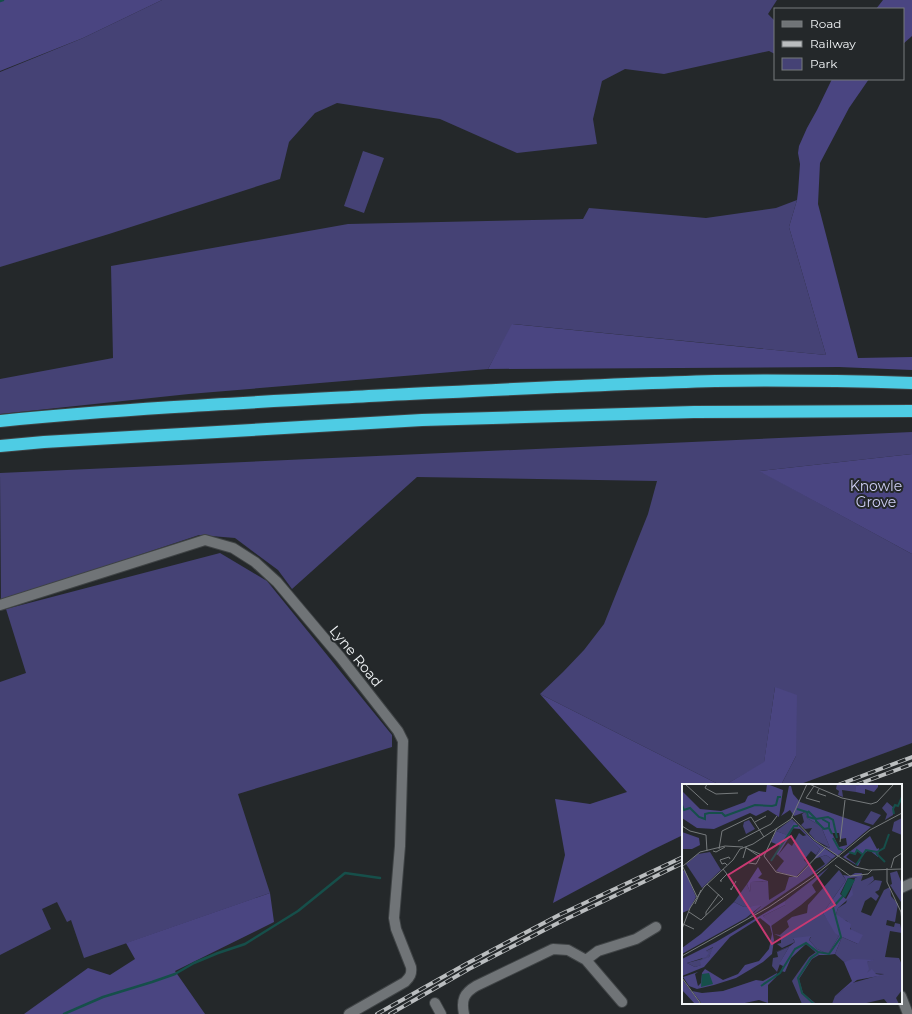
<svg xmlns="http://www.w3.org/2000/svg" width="912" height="1014" font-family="Montserrat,sans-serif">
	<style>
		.green { fill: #454275 }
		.forest { fill: #4a4581 }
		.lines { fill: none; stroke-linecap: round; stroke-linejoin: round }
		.stream { stroke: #164f4a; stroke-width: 2.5 }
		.minor-casing { stroke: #3f4345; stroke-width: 12 }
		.highway-casing { stroke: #3f4345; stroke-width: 14 }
		.minor { stroke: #707477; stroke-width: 10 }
		.highway { stroke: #4ecce4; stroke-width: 12 }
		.rail-casing { stroke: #babdbf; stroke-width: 4 }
		.rail { stroke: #24282a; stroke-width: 2.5; stroke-dasharray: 8; stroke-linecap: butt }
		.labels { text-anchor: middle; stroke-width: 4; stroke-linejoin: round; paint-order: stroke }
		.park-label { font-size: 14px; fill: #cfcff4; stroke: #24282a }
		.street-label { font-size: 14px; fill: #f1f4f6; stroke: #24282a }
		.inset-river { fill: none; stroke: #164f4a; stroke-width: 2 }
		.inset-road { fill: none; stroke: #767a7c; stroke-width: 1 }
		.view { fill: #c93972; fill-opacity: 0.15; stroke: #c93972; stroke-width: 2 }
		.inset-edge { fill: none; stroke: #f1f4f6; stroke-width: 2 }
	</style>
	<rect width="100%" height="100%" fill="#24282a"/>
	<path class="green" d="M162,0h615l-9,14 7,7v33l-6,-3 -105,23 -39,-5 -23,12 -9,38 4,25 -80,9 -77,-34 -103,-16 -22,10 -26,29 -9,37 -171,55 -109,33v-195l83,-34z
		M363,151l21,7 -20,55 -20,-7z
		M797,200l-8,27 37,128 -313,-31 -25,45 -299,25 -189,20v-35l113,-21 -2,-92 237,-42 235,-5 6,-11 117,10 70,-10z
		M912,432v22l-152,17 152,83v189l-114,42h-17l15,-29 -21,-69 -11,76 -39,22h-5l-180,-91 23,-22 21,-22 20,-26 44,-110 9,-33 -240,-4 -125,112 -14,-19 -43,-32 -36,-3 -198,66 -1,-128z
		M220,553l47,28 125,154v12l-154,47 32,99 -186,65 -13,-38 -4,2 -10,-20 -15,7 9,20 -51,26v-273l26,-9 -20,-64z"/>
	<path class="forest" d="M0,0h162l-79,38 -83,33z
		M883,0h29v36l-9,8v-35h-27z
		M832,79h37l-20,29 -29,55 -2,41 40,154 54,-1v13l-73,-3 -351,2 24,-45 314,31 -37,-128 8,-27 1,-8 2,-28 -2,-11 1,-7 8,-18 10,-18z
		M912,454v100l-153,-83z
		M775,687l22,8 -1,61 -15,29h-56l39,-23z
		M540,694l180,91h-37v50l-31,15 -99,53 12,-48 -10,-56 35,5 37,-12z
		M270,893l4,29 -99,49 30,43h-181l64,-46 22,7 25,-16 -9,-16z"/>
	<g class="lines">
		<path class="stream" d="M0,1l3,-1
			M64,1014l39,-17 49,-15 23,-8 19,-11 24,-10 27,-9 53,-33 47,-38 35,5"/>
		<defs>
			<path id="minor" d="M0,605l205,-65 28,8 22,14 22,20 64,76 57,73 5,10 -3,105 -6,72 2,11 15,38c1,7 -1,10 -6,15l-56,32
				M901,888l11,-5
				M586,960l12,-9 38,-12 20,-12
				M901,996l7,18
				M435,1003l6,11
				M464,1014c-3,-14 0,-21 12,-28l77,-37 15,1 18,10 36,42"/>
			<path id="highway" d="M0,421c129,-13 259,-19 389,-26 109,-5 217,-11 326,-14 65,-1 131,0 197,2
				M0,446l44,-4 378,-22 272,-8 218,-1"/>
		</defs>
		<use href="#minor" class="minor-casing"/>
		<use href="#highway" class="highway-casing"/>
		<use href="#minor" class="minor"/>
		<use href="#highway" class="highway"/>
		<defs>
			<path id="rail" d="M838,785l74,-28
				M856,785l56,-21
				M377,1014l89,-50 93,-49 124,-58
				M390,1014l79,-45 93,-48 121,-58"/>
		</defs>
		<use href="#rail" class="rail-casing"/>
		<use href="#rail" class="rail"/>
	</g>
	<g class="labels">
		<g class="park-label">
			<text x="876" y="491">Knowle<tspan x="876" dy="16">Grove</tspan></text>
		</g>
		<g class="street-label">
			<text transform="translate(356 656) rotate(51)" y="5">Lyne Road</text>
		</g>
	</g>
	<g transform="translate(682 784)">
		<rect width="220" height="220" fill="#24282a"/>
		<path d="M155,0h26l-7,2v6l-14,-2 1,7 -5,-2 1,-4 -3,-2zM205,18l7,6 -1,7 -8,5 2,-6 -5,-6zM189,27l10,4 -8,10 -9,-3zM123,28l2,6 14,8 9,22 -15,-8 -6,-7 3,-5 -7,1 -4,-4 3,-3 -2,-8zM220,34v17l-10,-4 2,-9zM110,35l2,2 -3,7h2l-4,8 -13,-5zM67,36l6,9 -9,5 -3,-8 1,-4zM117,49l4,3 4,-1 13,14 -4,6 -5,-4 -7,9 4,4 -12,13 -20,-6 8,-10 -6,-6 10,-12 4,3zM28,68l11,18 -19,18 -16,-24 12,-10zM144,71l6,4 -6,6 -79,54 14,-13 -17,1 -10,-5 13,-18 3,8 1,-10 17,-1 1,19 16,-10 4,-13h9l11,-13 5,8 11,-8 -5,-7zM147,83l-17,18 4,7 -15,13 -30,21 -8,-10 22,-11v-4zM157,86l7,10 -23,33 16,23 -11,18 -11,-5 -8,-9 2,-3 -18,2 2,3 -13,6 -5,-4 4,-1v-6l-7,-3 6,1 9,-8 -2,-6 5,-4 15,-4 1,-8zM215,87l5,13 -1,18 -11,-17 2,-1 -2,-11zM181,91l-2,6 12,-5 1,4 -7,6 8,-6 7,1 -3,9 -4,2 4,4 -3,5 -5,-4 -6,4 -4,11 10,4 13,-26 6,-3 1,9 7,8 -3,18 -8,-2 -1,5 8,2 1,-4 5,1 2,9 -12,-2 -5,26 14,1 3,7v25l-6,8 3,6h-11l-4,-5 -22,5h-30l3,-8 17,-13 32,-9 -17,-1v-11l5,-2 -28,2 -9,-8 7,-17 16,7 -11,-23 -8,-3 -3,-4 2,-6 8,-5 9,-25zM32,163l-5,10 -7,8 -7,2 -8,-4 15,-4 4,-8zM107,163l-8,14 -4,11 -5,-6 1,-8 5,-1 -1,-5zM134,168l3,3 -7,4 -13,20 4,14 12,10 -13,1 -10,-23 17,-24z" fill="#454275"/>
		<path d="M85,0l16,6 -4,27 -11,-7 -12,6 -6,-3 -36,16 -17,-1 -15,-10v-27l18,18 21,2 24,-9 3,-6 11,-5 7,1zM181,0h15v3l-4,5 -9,-3v5l-9,-2v-6zM107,2h2l2,8 7,8 71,25 -34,29 -13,-10 6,2 -9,-22 -14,-8 -2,-6 -11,4 -4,-6 -9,6 3,-5zM150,49h7l1,6 6,-1 1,7 -8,2zM112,37l20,20 22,15 -4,3 -6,-4 -12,4 6,-10 -20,-20 -10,-1zM94,47l14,5 -12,19 -2,-1 5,-8 -10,-4zM0,48l17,6 1,7 -8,4h-10zM188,52l7,13 2,-1 -1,9 -9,-7 -6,4 -6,-4 -2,4 -5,-1 -4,4 10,7 5,-4 -3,6 -15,-9zM76,83l4,7 -4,4 10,3 -17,1 -1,10 -3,-8zM3,86l11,27 -7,13 -7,3v-42zM173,89h7l-1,4 -13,1 -8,16 6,5 6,-11 1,7 -15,13 -2,6 15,10 -1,5 13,6 -5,9 -16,-7 -7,17 -8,1h-8l-13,-11 -15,14 -6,14 -4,-1 2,-5 -4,-2 10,-17 -16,6 17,-7 5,-4 -2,-4 18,-2 -2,4 8,9 11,5 11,-18 -4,-3 -12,-20 23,-33 -3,-5 7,1zM103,117v4l-22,11 8,8 3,16 -2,14 -9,8 -27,16 -22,7 -17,4 -8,-3 -6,-9 15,-5 -3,2 3,12 3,-3 1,-10 3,-4 18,11 15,-6 7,-9 14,-4 10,-12 3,-15 -2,-8 -10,-8 -30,19 -26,30 -22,9v-17l34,-17zM31,163l-4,10 -9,4 1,4 -6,2 -8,-4 19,-6 3,-4 -3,-2zM52,118l10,5 18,-2 -16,13 -64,36v-6l19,-14zM171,175l21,1 -7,2 2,7 -2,4 5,-4 4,5 8,1 -27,5 -22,16 17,-15 -8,-19zM95,189l-1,4 -8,8v18l-9,-3 -19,4h-38l-10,-13 10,2 21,-2 33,-11 7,1zM0,195l19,25h-6l-13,-14z" fill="#4a4581" fill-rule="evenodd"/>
		<path d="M166,94l7,2 -10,18 -4,-4zM27,189l4,11 -12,3 1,-13z" fill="#164f4a"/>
		<path class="inset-river" d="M0,21l2,5 6,-2 9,9 6,2v-5l4,-1h13l3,3 30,-11 17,1 4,-1 2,-8h3M115,25l10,3 1,5 8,2v2l8,8 5,-1 3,6M126,27l8,8 12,-2 5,3 4,18M212,30l-1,-5 2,-4 3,1 4,-9M140,35l7,4v4M151,54l6,11 4,1M167,68l6,2 2,-4 5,4M194,69l9,9M89,77l23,-35h4M174,81l10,-15 11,2 7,-4 5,-14M79,202l19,-13 15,-24 11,-6 12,9 11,2 12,-17 -8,-30 10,-11M132,220l-12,-11 -4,-15 13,-20 7,-5"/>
		<path class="inset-road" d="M3,0l23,21M25,0l-2,4 11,6 22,-1M127,0l33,14 29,6 6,-2 17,-18M132,2l-8,12 14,4M137,5l-2,4 9,3M110,33l22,23 41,27 14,3 33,-1M73,38l11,-6M0,42l8,5 16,4 1,16M95,44l-13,28 12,16 21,5 28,-29M56,57l33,-17 6,-8M158,58l5,-42M63,63l15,10 -4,7 -7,-1M37,65l3,-18 29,-14 13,20M31,67l3,1 9,-5M61,74l3,-10 16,7M0,81l15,32M45,81l-2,-2 -3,1 -2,-4 9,-3 1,2M153,81l15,11 18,-2 4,-4M1,82l17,-14 25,-6 18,1M205,84v14l14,30 1,10M209,84l3,-10 8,-5M40,97h-2l7,-7 -4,-5M49,104v2l5,-9M13,120l6,-14M7,128l12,8 22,-21 -16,-15M24,131v-3l13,-18M1,140l11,5M0,145l8,-21 14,-21 29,-27 7,-11 13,-5 38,-25 16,-35M0,172l87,-49 44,-30 57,-47 32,-17M0,194l19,26"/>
		<path class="view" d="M109,52l44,69 -63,39 -44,-69z"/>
		<rect width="220" height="220" class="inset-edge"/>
	</g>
	<rect x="774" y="8" width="130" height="72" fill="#24282a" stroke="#767a7c"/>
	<rect x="782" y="21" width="20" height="6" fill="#707477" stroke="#767a7c"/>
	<text x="810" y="28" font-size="12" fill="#f1f4f6">Road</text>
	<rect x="782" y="41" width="20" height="6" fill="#babdbf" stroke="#767a7c"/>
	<text x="810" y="48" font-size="12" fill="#f1f4f6">Railway</text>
	<rect x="782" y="58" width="20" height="12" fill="#454275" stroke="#767a7c"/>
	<text x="810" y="68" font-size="12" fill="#f1f4f6">Park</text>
</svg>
